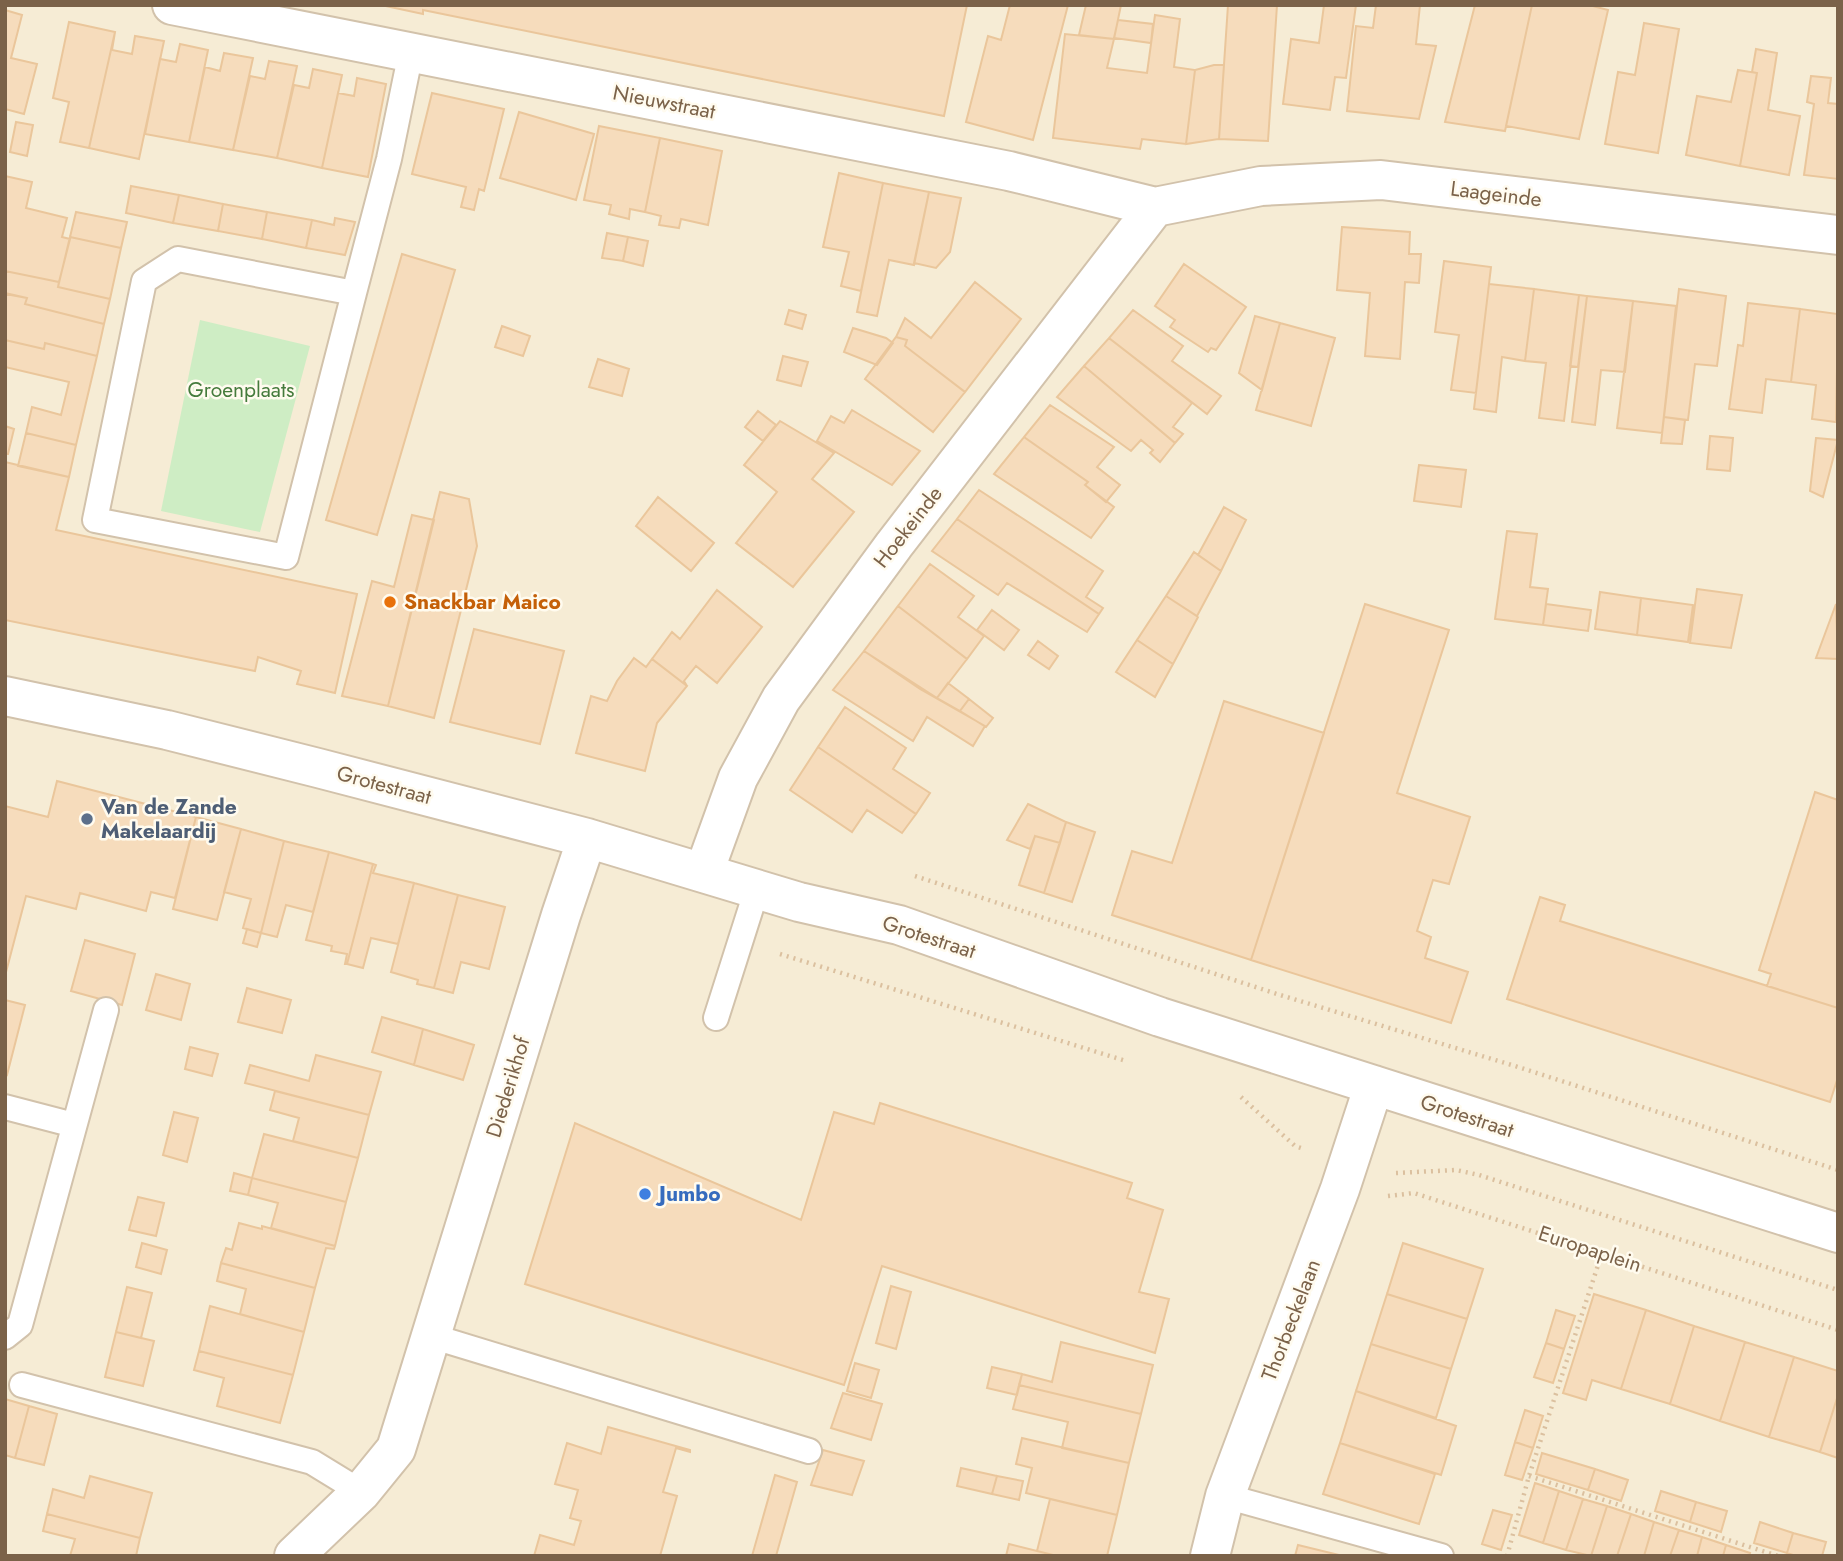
<svg xmlns="http://www.w3.org/2000/svg" width="1843" height="1561" font-family="Jost,sans-serif">
	<style>
		.residential { fill: #f6ecd5 }
		.green { fill: #ceedc4 }
		.building { fill: #f6dcbc; stroke: #eac69b; stroke-width: 2 }
		.lines { fill: none; stroke-linecap: round; stroke-linejoin: round }
		.lane-casing { stroke: #d2c2ab; stroke-width: 28 }
		.street-casing { stroke: #d2c2ab; stroke-width: 42 }
		.path { stroke: #dbc09f; stroke-width: 4.5; stroke-dasharray: 2 5; stroke-linecap: butt }
		.lane { stroke: #fff; stroke-width: 24 }
		.street { stroke: #fff; stroke-width: 38 }
		.food-dot { fill: #e8710a; stroke: #fffbef; stroke-width: 2.5 }
		.service-dot { fill: #5c6f8a; stroke: #fffbef; stroke-width: 2.5 }
		.shop-dot { fill: #3f7fe0; stroke: #fffbef; stroke-width: 2.5 }
		.labels { text-anchor: middle; stroke-width: 5; stroke-linejoin: round; paint-order: stroke }
		.street-label { font-size: 21px; fill: #7b6249; stroke: #fffbef }
		.park-label { font-size: 21px; fill: #457b3c; stroke: #fffbef }
		.food-label { font-size: 21px; font-weight: bold; fill: #c56008; stroke: #fffbef; text-anchor: start }
		.service-label { font-size: 21px; font-weight: bold; fill: #4e5e75; stroke: #fffbef; text-anchor: start }
		.shop-label { font-size: 21px; font-weight: bold; fill: #366cbe; stroke: #fffbef; text-anchor: start }
	</style>
	<rect width="100%" height="100%" fill="#fef9e7"/>
	<path class="residential" d="M5,5h1833v1551h-1833z"/>
	<path class="green" d="M200,320l110,26 -50,186 -99,-21z"/>
	<path class="building" d="M381,5h586l-23,111 -521,-106v4z
		M1010,5h58l-35,135 -67,-18 22,-86 13,4z
		M1086,5h35l-7,34 -35,-4z
		M1228,5h49l-9,136 -49,-2z
		M1324,5h32l-10,73 -11,-1 -5,33 -47,-6 8,-65 28,4z
		M1376,5h44l-4,39 20,2 -17,73 -72,-8 9,-85 17,2z
		M1475,5h57l-27,126 -60,-9z
		M1532,5h57l19,5 -29,129 -73,-13z
		M5,10l17,5 -11,43 26,6 -13,50 -19,-5z
		M1155,15l25,4 -6,48 21,3 -9,74 -44,-5 -2,10 -87,-11 12,-104 49,5 -7,29 40,5z
		M1118,20l35,4 -2,19 -37,-5z
		M69,22l46,10 -26,116 -29,-6 9,-40 -16,-4z
		M1644,23l35,6 -21,124 -53,-9 13,-72 17,3z
		M115,32l-3,18 20,4 3,-18 29,5 -25,118 -50,-11z
		M180,44l28,6 -19,92 -44,-8 15,-75 16,3z
		M1756,49l21,4 -9,57 32,6 -11,59 -49,-9 17,-93 -5,-1z
		M224,53l29,5 -20,92 -44,-8 16,-75 15,4z
		M269,61l28,5 -20,92 -44,-8 17,-74 15,3z
		M1214,65h10l-5,74 -33,5 9,-74z
		M313,69l29,6 -20,93 -45,-10 17,-73 15,3z
		M1738,70l19,3 -17,93 -54,-11 11,-59 34,6z
		M1811,76l20,2 -3,25 10,1v75l-34,-4 10,-71 -7,-2z
		M357,78l29,6 -18,93 -46,-9 16,-75 16,3z
		M432,93l72,16 -20,82 -5,-2 -5,21 -13,-3 5,-20 -54,-13z
		M519,112l75,22 -18,66 -76,-22z
		M16,122l17,3 -6,31 -17,-4z
		M599,126l61,12 -15,74 -15,-3 -1,10 -20,-5 2,-9 -27,-5z
		M660,138l62,13 -14,74 -27,-6 -2,9 -20,-3 2,-9 -16,-4z
		M839,173l44,10 -22,108 -20,-5 8,-34 -26,-5z
		M5,176l27,6 -6,26 41,10 -5,19 8,2 -11,43 -54,-11z
		M883,183l46,9 -15,73 -25,-5 -12,56 -20,-4z
		M131,186l48,9 -6,28 -47,-10z
		M929,192l32,6 -11,54 -14,16 -22,-5z
		M179,195l44,9 -5,27 -45,-8z
		M223,204l44,8 -5,27 -44,-8z
		M76,212l51,10 -6,26 -51,-11z
		M267,212l45,8 -6,28 -44,-9z
		M335,218l20,4 -10,33 -39,-7 6,-28 22,5z
		M1342,227l68,5 -1,22h12l-2,29 -14,-1 -5,77 -35,-3 5,-63 -33,-3z
		M607,233l21,4 -5,24 -21,-3z
		M70,237l51,11 -11,51 -52,-12z
		M628,237l20,4 -5,25 -20,-5z
		M402,254l53,16 -78,265 -51,-15z
		M1444,261l47,6 -15,126 -25,-3 8,-55 -24,-3z
		M1184,264l62,43 -30,43 -5,-2 -3,4 -38,-25 5,-7 -20,-14z
		M5,271l54,11 -1,5 52,12 -6,25 -79,-20 2,-6 -22,-4z
		M975,282l46,37 -56,73 -60,-46 2,-6 -11,-3 9,-19 26,20z
		M1489,284l45,5 -9,72 -23,-4 -6,55 -22,-3z
		M1534,289l45,6 -15,126 -25,-3 7,-55 -21,-2z
		M1679,289l47,7 -9,70 -22,-2 -7,56 -24,-3z
		M5,293l22,5 -2,6 79,20 -7,32 -52,-13 -1,6 -39,-9z
		M1579,295l8,1 -9,71 -8,-1z
		M1587,296l46,5 -8,71 -24,-2 -6,55 -23,-3z
		M1633,301l43,5 -14,127 -45,-5z
		M1748,303l52,6 -9,73 -25,-3 -4,34 -33,-4 9,-64 5,1z
		M1800,309l38,5 -2,108 -24,-3 4,-34 -25,-3z
		M789,310l17,5 -4,14 -17,-5z
		M1133,310l50,36 -11,15 49,35 -14,18 -98,-76z
		M1255,316l25,7 -18,67 -23,-17z
		M1280,323l55,15 -24,88 -55,-16z
		M502,326l28,10 -7,20 -28,-9z
		M853,328l33,10 7,5 -16,22 -33,-13z
		M896,337l11,3 -2,6 60,46 -32,40 -68,-53z
		M1109,338l83,65 -19,24 10,7 -8,9 -91,-77z
		M5,340l39,9 1,-6 52,13 -21,89 -50,-12 6,-26 29,8 8,-33 -64,-15z
		M783,356l25,6 -7,24 -24,-6z
		M598,359l31,10 -7,27 -33,-9z
		M1084,366l91,77 -15,19 -10,-9 3,-3 -12,-10 -10,11 -74,-54z
		M1050,405l64,42 -17,20 23,18 -14,17 -21,-17 3,-3 -64,-45z
		M852,410l68,41 -28,34 -75,-44 14,-25 13,7z
		M758,411l18,14 -13,16 -18,-14z
		M1664,417l21,3 -3,24 -21,-1z
		M780,421l54,32 -22,26 42,33 -61,75 -57,-44 41,-51 -33,-27z
		M5,426l9,3 -6,25h-3z
		M26,433l50,12 -7,32 -51,-11z
		M1710,436l23,2 -3,33 -23,-2z
		M1024,437l64,45 -3,3 29,22 -23,31 -97,-64z
		M1816,438l22,2 -15,57 -13,-6z
		M5,462l64,15 -13,53 301,64 -22,99 -38,-9 4,-13 -43,-14 -3,14 -250,-51z
		M1419,465l47,5 -5,37 -47,-6z
		M979,490l124,81 -17,26 17,11 -4,6 -142,-95z
		M440,492l29,7 8,47 -43,172 -46,-12z
		M658,497l56,46 -23,28 -55,-45z
		M1224,507l22,13 -25,51 -23,-16z
		M412,515l22,5 -46,186 -46,-10 30,-115 22,6z
		M957,519l142,95 -12,18 -80,-49 -9,12 -66,-44z
		M1507,531l30,3 -7,53 18,2 -5,36 -48,-6z
		M1194,552l27,19 -24,45 -31,-20z
		M930,564l44,32 -16,21 26,19 -17,23 -69,-53z
		M1697,589l45,6 -11,53 -41,-5z
		M717,590l45,37 -45,56 -21,-17 -12,15 3,5 -35,-27 20,-27 8,7z
		M1600,592l41,6 -4,37 -42,-6z
		M1166,596l32,21 -25,47 -36,-24z
		M1641,598l52,7 -5,37 -51,-7z
		M1365,604l84,26 -52,163 73,24 -21,67 -16,-4 -16,51 14,6 -6,21 43,14 -17,51 -200,-63z
		M1546,604l45,6 -3,21 -45,-6z
		M1836,604l2,55 -22,-1z
		M898,606l69,53 -30,39 -73,-47z
		M992,610l27,20 -15,20 -27,-20z
		M474,629l90,22 -24,93 -90,-22z
		M1137,640l36,24 -18,33 -39,-25z
		M1038,641l20,15 -9,13 -21,-14z
		M864,651l56,38 65,37 -12,20 -46,-29 -14,24 -80,-51z
		M634,658l12,9 6,-8 35,27 -30,37 -12,48 -69,-18 15,-57 16,5 10,-20z
		M948,683l21,16 -9,12 -23,-13z
		M969,699l24,19 -7,9 -26,-16z
		M1224,701l100,32 -73,227 -139,-45 20,-64 40,12z
		M845,707l61,41 -13,21 37,24 -14,21 -98,-67z
		M818,747l98,67 -14,19 -35,-23 -15,22 -62,-42z
		M57,781l139,36 -21,81 -24,-6 -5,19 -66,-18 -4,16 -50,-13 -21,80v-170l43,11z
		M1815,792l23,8v208l-71,-22 4,-12 -12,-4z
		M1028,804l38,18 -6,21 -25,-7 -5,13 -23,-9z
		M196,817l45,12 -24,91 -44,-11z
		M1066,822l29,10 -23,70 -28,-9z
		M241,829l43,12 -23,92 -18,-5 8,-29 -27,-7z
		M1035,836l25,7 -16,50 -25,-8z
		M284,841l45,11 -16,60 -27,-7 -9,32 -16,-4z
		M329,852l44,12 -26,100h-2l2,-10 -16,-3 1,-5 -26,-6z
		M373,864l3,1 -3,8 41,10 -16,61 -27,-6 -8,30 -16,-4z
		M414,883l44,12 -24,93 -17,-4 1,-4 -27,-8z
		M458,895l47,12 -16,62 -28,-7 -8,31 -19,-5z
		M1540,897l25,8 -5,16 278,87v69l-8,25 -323,-103z
		M247,929l14,4 -4,14 -14,-4z
		M85,940l50,14 -13,51 -51,-14z
		M156,974l34,10 -9,36 -35,-10z
		M247,988l44,12 -9,33 -44,-11z
		M5,1000l20,5 -18,70 -2,-1z
		M382,1017l41,12 -9,36 -42,-13z
		M423,1029l51,16 -11,35 -49,-15z
		M190,1047l28,7 -6,22 -27,-7z
		M316,1055l65,17 -12,43 -124,-32 5,-18 59,16z
		M275,1091l94,24 -11,43 -65,-17 6,-23 -29,-8z
		M880,1103l252,80 -5,15 36,12 -24,82 30,7 -14,54 -273,-87 -38,119 -319,-101 50,-161 226,97 33,-108 40,12z
		M174,1112l24,6 -11,44 -24,-7z
		M264,1134l94,24 -12,44 -94,-24z
		M234,1173l18,5 -4,17 -18,-4z
		M252,1178l94,24 -11,44 -64,-18 7,-25 -30,-8z
		M138,1197l26,6 -8,33 -27,-6z
		M239,1223l23,6v-3l73,20 -1,3 -8,-1 -11,40 -94,-25 5,-15 6,2z
		M142,1243l25,7 -6,24 -25,-7z
		M1403,1243l80,26 -16,50 -80,-25z
		M221,1263l94,25 -11,44 -64,-18 6,-25 -29,-8z
		M891,1286l20,6 -15,57 -20,-6z
		M127,1287l25,6 -11,45 -25,-6z
		M1387,1294l80,25 -16,50 -80,-25z
		M1594,1294l52,16 -25,79 -29,-9 -6,20 -23,-7z
		M210,1306l94,26 -11,43 -94,-24z
		M1556,1310l19,6 -11,33 -18,-6z
		M1646,1310l48,16 -24,78 -49,-15z
		M1694,1326l51,16 -25,79 -50,-17z
		M116,1332l38,9 -11,45 -38,-9z
		M1061,1342l92,23 -12,49 -122,-29 3,-11 30,8z
		M1745,1342l49,15 -25,80 -49,-16z
		M1546,1343l18,6 -11,34 -19,-6z
		M1371,1344l80,25 -15,49 -80,-27z
		M199,1351l94,24 -13,48 -63,-17 7,-28 -30,-8z
		M1794,1357l44,14v24l-18,57 -51,-15z
		M855,1363l24,7 -8,28 -24,-7z
		M992,1367l30,7 -5,21 -30,-7z
		M1019,1385l122,29 -12,49 -67,-15 6,-26 -55,-13z
		M1356,1391l100,35 -15,49 -101,-32z
		M843,1393l39,11 -11,36 -40,-12z
		M1838,1395v63l-18,-6z
		M5,1399l24,7 -14,52 -10,-3z
		M29,1406l28,8 -13,51 -29,-7z
		M1525,1410l18,6 -10,32 -18,-6z
		M608,1427l82,23v2l-14,-4 -13,44 14,4 -17,60h-126l6,-21 34,10 7,-24 -11,-3 8,-28 -23,-6 12,-41 34,11z
		M1022,1438l107,25 -12,52 -91,-22 6,-25 -16,-4z
		M1515,1442l18,6 -11,32 -17,-5z
		M1340,1443l95,31 -16,50 -96,-30z
		M823,1450l41,11 -12,34 -41,-10z
		M1542,1453l53,16 -7,21 -52,-16z
		M961,1468l36,8 -5,18 -35,-8z
		M1595,1469l33,11 -7,21 -33,-11z
		M775,1475l22,7 -21,74h-24z
		M90,1476l62,17 -12,45 -93,-24 6,-25 31,9z
		M997,1476l26,5 -4,19 -27,-6z
		M1535,1483l24,8 -16,52 -24,-8z
		M1559,1491l24,8 -17,51 -23,-7z
		M1661,1491l35,11 -6,20 -35,-11z
		M1050,1499l67,16 -10,41h-50l-20,-5z
		M1583,1499l24,7 -16,50 -25,-6z
		M1696,1502l31,9 -6,21 -31,-10z
		M1607,1506l24,8 -14,42h-26z
		M1493,1510l19,5 -11,35 -19,-6z
		M47,1514l93,24 -4,18h-66l5,-17 -32,-8z
		M1631,1514l23,8 -10,34h-27z
		M1654,1522l25,8 -9,26h-26z
		M1760,1522l33,11 -6,20 -33,-10z
		M1679,1530l23,7 -5,19h-27z
		M1793,1533l33,9 -4,14h-26l-9,-3z
		M1702,1537l24,8 -3,11h-26z
		M1009,1544l48,12h-51z
		M1298,1545l45,11h-48z
		M1726,1545l24,8 -1,3h-26z"/>
	<g class="lines">
		<defs>
			<path id="lane" d="M354,293l-68,264 -191,-37 49,-239 34,-22 176,34 35,-134 22,-107
				M716,1018l41,-129
				M5,1107l69,18
				M431,1336l378,115
				M5,1337l15,-12 86,-315
				M22,1385l290,77 49,30
				M1225,1496l216,60"/>
			<path id="street" d="M172,5l837,166 146,36 106,-21 120,-6 457,55
				M5,696l162,34 151,38 269,70 212,64 100,23 261,92 678,216
				M704,872l34,-94 43,-79 113,-154 261,-338
				M294,1556l67,-64 35,-43 165,-534 26,-77
				M1210,1556l15,-60 115,-307 34,-104"/>
		</defs>
		<use href="#lane" class="lane-casing"/>
		<use href="#street" class="street-casing"/>
		<path class="path" d="M915,876l362,118 238,72 323,104
			M780,954l346,107
			M1241,1097l54,49 6,2
			M1396,1173l60,-3 23,5 359,115
			M1388,1196l26,-3 424,137
			M1529,1476l249,80
			M1507,1556l22,-80 73,-223"/>
		<use href="#lane" class="lane"/>
		<use href="#street" class="street"/>
	</g>
	<circle class="food-dot" cx="390" cy="602" r="7"/>
	<circle class="service-dot" cx="87" cy="819" r="7"/>
	<circle class="shop-dot" cx="645" cy="1194" r="7"/>
	<g class="labels">
		<g class="street-label">
			<text transform="translate(664 102) rotate(11)" y="7">Nieuwstraat</text>
			<text transform="translate(1496 194) rotate(7)" y="7">Laageinde</text>
			<text transform="translate(908 527) rotate(-52)" y="7">Hoekeinde</text>
			<text transform="translate(384 785) rotate(15)" y="7">Grotestraat</text>
			<text transform="translate(929 937) rotate(18)" y="7">Grotestraat</text>
			<text transform="translate(508 1087) rotate(-73)" y="7">Diederikhof</text>
			<text transform="translate(1467 1116) rotate(18)" y="7">Grotestraat</text>
			<text transform="translate(1590 1249) rotate(18)" y="7">Europaplein</text>
			<text transform="translate(1291 1320) rotate(-69)" y="7">Thorbeckelaan</text>
		</g>
		<g class="park-label">
			<text x="241" y="397">Groenplaats</text>
		</g>
		<g class="food-label">
			<text x="404" y="609">Snackbar Maico</text>
		</g>
		<g class="service-label">
			<text x="101" y="814">Van de Zande<tspan x="101" dy="24">Makelaardij</tspan></text>
		</g>
		<g class="shop-label">
			<text x="659" y="1201">Jumbo</text>
		</g>
	</g>
	<rect width="1843" height="1561" fill="none" stroke="#7b6249" stroke-width="14"/>
</svg>
